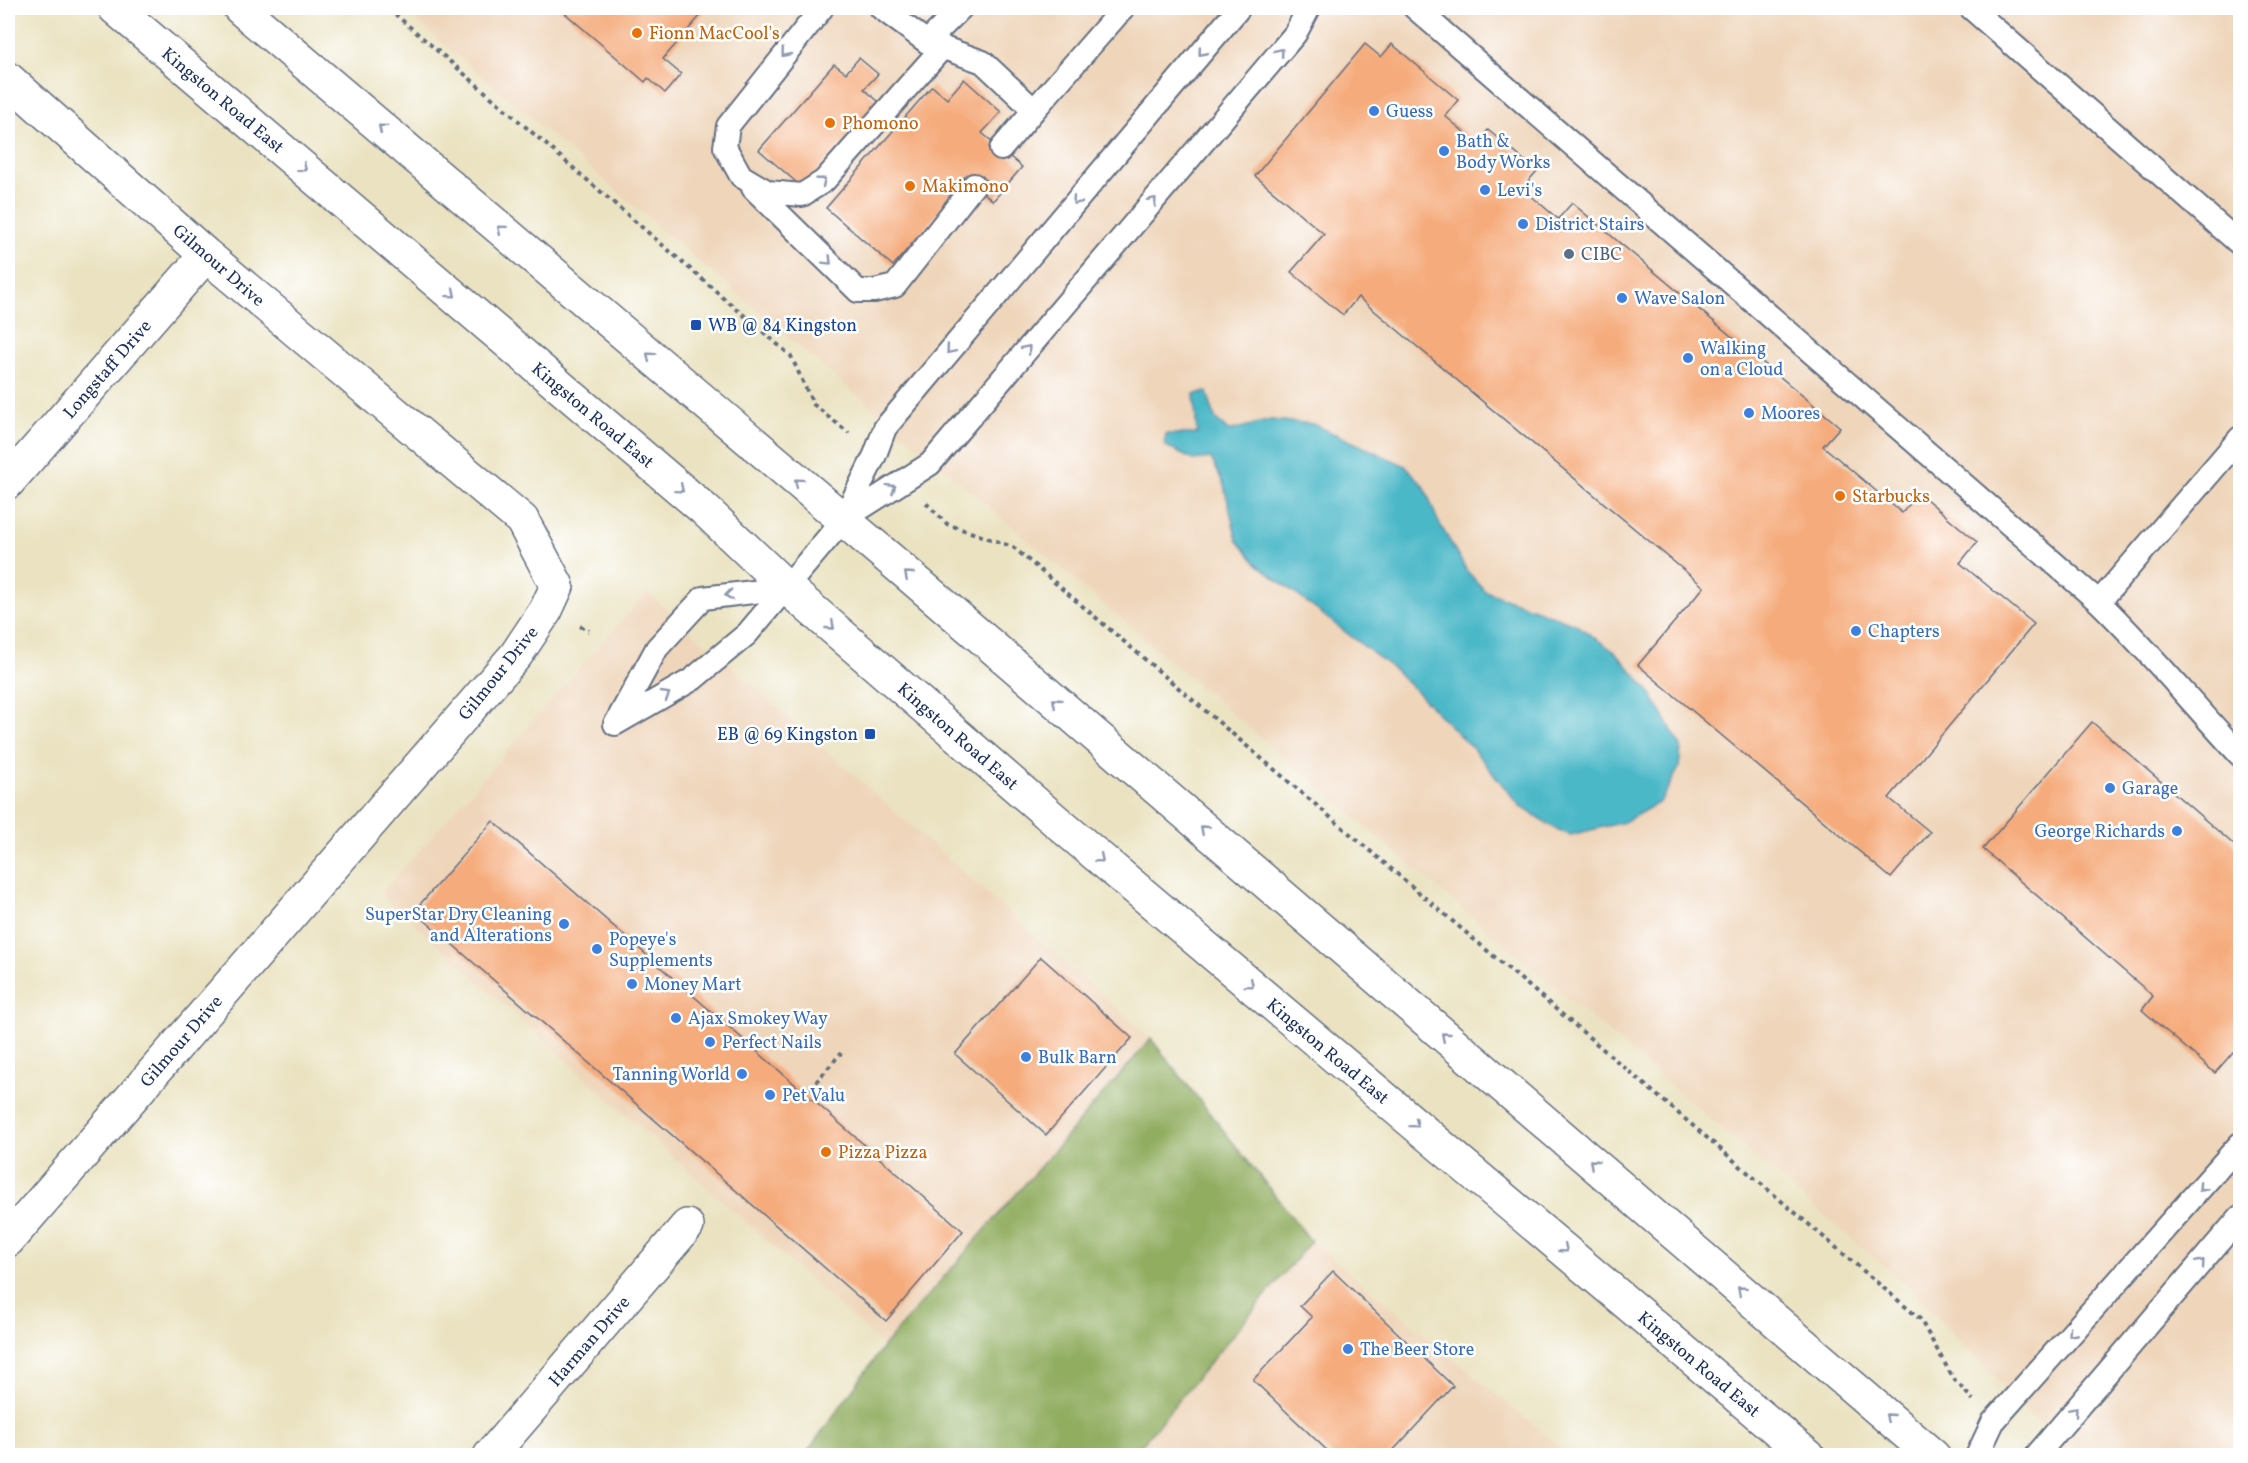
<svg xmlns="http://www.w3.org/2000/svg" width="2248" height="1463" font-family="Vollkorn,serif">
	<style>
		.built { fill: #efd6bb }
		.forest { fill: #91ad60; stroke: #566e5f; stroke-width: 1.5 }
		.water { fill: #4cb8c8; stroke: #347493; stroke-width: 1.5 }
		.building { fill: #f5ab7b }
		.lines { fill: none; stroke-linecap: round; stroke-linejoin: round }
		.lane-casing { stroke: #636e80; stroke-width: 26 }
		.street-casing { stroke: #636e80; stroke-width: 36 }
		.primary-casing { stroke: #636e80; stroke-width: 36 }
		.path { stroke: #636e80; stroke-width: 4; stroke-dasharray: 4.5 4.5; stroke-linecap: butt }
		.lane { stroke: #fff; stroke-width: 22 }
		.street { stroke: #fff; stroke-width: 33 }
		.primary { stroke: #fff; stroke-width: 33 }
		.oneway { stroke: #8d97ae }
		.food-dot { fill: #e8710a; stroke: #fff; stroke-width: 2 }
		.shop-dot { fill: #3f7fe0; stroke: #fff; stroke-width: 2 }
		.service-dot { fill: #5c6f8a; stroke: #fff; stroke-width: 2 }
		.transit-dot { fill: #1a4fb4; stroke: #fff; stroke-width: 2 }
		.labels { text-anchor: middle; stroke-width: 5; stroke-linejoin: round; paint-order: stroke }
		.food-label { font-size: 18px; fill: #c56008; stroke: #fff; text-anchor: start }
		.street-label { font-size: 18px; fill: #1b2f5e; stroke: #fff }
		.shop-label { font-size: 18px; fill: #366cbe; stroke: #fff; text-anchor: start }
		.service-label { font-size: 18px; fill: #4e5e75; stroke: #fff; text-anchor: start }
		.transit-label { font-size: 18px; fill: #164399; stroke: #fff; text-anchor: start }
	</style>
	<rect width="100%" height="100%" fill="#fff"/>
	<filter id="ink" filterUnits="userSpaceOnUse"><feTurbulence type="fractalNoise" baseFrequency=".0167" numOctaves="2"/><feDisplacementMap in="SourceGraphic" scale="12" xChannelSelector="R" yChannelSelector="G"/><feConvolveMatrix kernelMatrix="1 2 1 2 8 2 1 2 1" color-interpolation-filters="sRGB"/></filter>
	<filter id="wash" filterUnits="userSpaceOnUse"><feTurbulence type="fractalNoise" baseFrequency=".008" numOctaves="4" result="noise"/><feDisplacementMap in="SourceGraphic" scale="24" xChannelSelector="R" yChannelSelector="G"/><feGaussianBlur stdDeviation="1.35" result="paint"/><feColorMatrix in="noise" values="0 0 0 0 0 0 0 0 0 0 0 0 0 0 0 0 0 1.4 0 .05"/><feComposite in="paint" operator="in"/></filter>
	<g filter="url(#wash)">
		<rect width="100%" height="100%" fill="#eae2c0"/>
		<path class="built" d="M401,8h1839v1447h-172l-155,-164z
			M647,592l504,447 -267,307 -503,-452z
			M1311,1241l258,214 -436,1z"/>
		<path class="forest" d="M1151,1039l160,202 -178,214h-328l79,-109z"/>
		<path class="water" d="M1207,392l8,26 13,13 43,-11 42,4 93,42 19,22 12,31 30,52 18,20 90,33 40,28 33,37 33,58 -2,21 -19,34 -36,20 -54,13 -14,-6 -36,-23 -46,-56 -79,-80 -137,-105 -21,-25 -13,-55 -13,-27 -18,2 -29,-15 2,-11h31l-3,-40z"/>
		<g id="blocks">
			<path class="building" d="M559,8h148l-44,51 18,15 -16,19 -17,-15 -3,4z
				M1365,44l16,13 11,-13 66,56 -13,16 32,27 11,-13 49,41 -15,17 36,31 14,-16 268,224 -17,19 79,67 17,-20 58,49 -17,21 74,61 -145,174 41,34 -39,46 -253,-213 66,-78 -346,-290 -15,18 -52,-43 33,-38 -69,-58z
				M859,58l19,16 -14,15 15,13 -27,31 -6,17 -6,-5 -37,43 -44,-38 75,-86 12,9z
				M964,79l37,33 -19,21 40,34 -29,34 -26,-22 -74,87 -67,-58 106,-122 15,13z
				M2092,722l148,128v194l-25,29 -73,-63 11,-14 -170,-147z
				M493,821l470,410 -77,90 -472,-410z
				M1041,957l91,81 -86,97 -91,-81z
				M1333,1271l120,115 -65,70h-55l-80,-76 59,-63 -12,-11z"/>
		</g>
	</g>
	<g filter="url(#ink)">
		<use href="#blocks" fill-opacity="0" stroke="#636e80" stroke-width="1.5"/>
		<g class="lines">
			<defs>
				<path id="lane" d="M822,8l-94,118 -3,21 16,29 27,16 34,3 22,-14 119,-134
					M881,8l46,34 34,-34
					M1415,8l684,594c50,49 94,102 141,153
					M1971,8l269,236
					M927,42l56,20 51,48 89,-102
					M1001,149l33,-39
					M753,188l105,103h16l21,-5 79,-101
					M844,519l86,-55 365,-430 14,-26
					M2099,602l141,-164
					M616,723l41,-75 46,-50 84,-10
					M615,724l78,-45 54,-45 96,-114 32,-65 10,-27 354,-420
					M1977,1456l16,-34 247,-278
					M2036,1456l204,-239"/>
				<path id="street" d="M8,79l198,176 316,265 35,66 -11,24 -30,45 -508,585
					M8,482l198,-227
					M490,1456l197,-230"/>
				<path id="primary" d="M115,8l590,502 82,78 269,233 752,635
					M240,8l664,563 1029,885"/>
			</defs>
			<use href="#lane" class="lane-casing"/>
			<use href="#street" class="street-casing"/>
			<use href="#primary" class="primary-casing"/>
			<path class="path" d="M388,8l403,348 22,48 36,29
				M926,503l21,21 66,23 907,772 33,59 20,22
				M580,626l9,5
				M810,1089l31,-36"/>
			<use href="#lane" class="lane"/>
			<use href="#street" class="street"/>
			<use href="#primary" class="primary"/>
		</g>
		<defs><path id="oneway-chevron" d="M-2-3.5L2.5 0L-2 3.5" fill="none" stroke-width="1.6" stroke-linecap="round" stroke-linejoin="round" transform="scale(1.5)"/></defs>
		<g class="oneway">
			<use href="#oneway-chevron" transform="translate(1202 52) rotate(130)"/>
			<use href="#oneway-chevron" transform="translate(1280 52) rotate(-50)"/>
			<use href="#oneway-chevron" transform="translate(785 53) rotate(129)"/>
			<use href="#oneway-chevron" transform="translate(382 128) rotate(-140)"/>
			<use href="#oneway-chevron" transform="translate(303 168) rotate(40)"/>
			<use href="#oneway-chevron" transform="translate(822 181) rotate(-39)"/>
			<use href="#oneway-chevron" transform="translate(1076 201) rotate(130)"/>
			<use href="#oneway-chevron" transform="translate(1153 201) rotate(-50)"/>
			<use href="#oneway-chevron" transform="translate(501 229) rotate(-140)"/>
			<use href="#oneway-chevron" transform="translate(828 261) rotate(45)"/>
			<use href="#oneway-chevron" transform="translate(452 294) rotate(40)"/>
			<use href="#oneway-chevron" transform="translate(1027 349) rotate(-50)"/>
			<use href="#oneway-chevron" transform="translate(950 350) rotate(130)"/>
			<use href="#oneway-chevron" transform="translate(650 356) rotate(-140)"/>
			<use href="#oneway-chevron" transform="translate(798 482) rotate(-140)"/>
			<use href="#oneway-chevron" transform="translate(892 488) rotate(-32)"/>
			<use href="#oneway-chevron" transform="translate(680 489) rotate(40)"/>
			<use href="#oneway-chevron" transform="translate(908 575) rotate(-139)"/>
			<use href="#oneway-chevron" transform="translate(729 595) rotate(173)"/>
			<use href="#oneway-chevron" transform="translate(831 626) rotate(41)"/>
			<use href="#oneway-chevron" transform="translate(666 695) rotate(-30)"/>
			<use href="#oneway-chevron" transform="translate(1056 702) rotate(-139)"/>
			<use href="#oneway-chevron" transform="translate(1204 829) rotate(-139)"/>
			<use href="#oneway-chevron" transform="translate(1100 859) rotate(40)"/>
			<use href="#oneway-chevron" transform="translate(1250 984) rotate(40)"/>
			<use href="#oneway-chevron" transform="translate(1445 1036) rotate(-139)"/>
			<use href="#oneway-chevron" transform="translate(1415 1124) rotate(40)"/>
			<use href="#oneway-chevron" transform="translate(1593 1163) rotate(-139)"/>
			<use href="#oneway-chevron" transform="translate(2202 1188) rotate(132)"/>
			<use href="#oneway-chevron" transform="translate(1564 1249) rotate(40)"/>
			<use href="#oneway-chevron" transform="translate(2201 1263) rotate(-49)"/>
			<use href="#oneway-chevron" transform="translate(1741 1290) rotate(-139)"/>
			<use href="#oneway-chevron" transform="translate(2072 1333) rotate(132)"/>
			<use href="#oneway-chevron" transform="translate(2074 1411) rotate(-49)"/>
			<use href="#oneway-chevron" transform="translate(1889 1417) rotate(-139)"/>
		</g>
	</g>
	<g class="food-dot">
		<circle cx="637" cy="33" r="6"/>
		<circle cx="830" cy="123" r="6"/>
		<circle cx="910" cy="186" r="6"/>
		<circle cx="1840" cy="496" r="6"/>
		<circle cx="826" cy="1152" r="6"/>
	</g>
	<g class="shop-dot">
		<circle cx="1374" cy="111" r="6"/>
		<circle cx="1444" cy="151" r="6"/>
		<circle cx="1485" cy="190" r="6"/>
		<circle cx="1523" cy="224" r="6"/>
		<circle cx="1622" cy="298" r="6"/>
		<circle cx="1688" cy="358" r="6"/>
		<circle cx="1749" cy="413" r="6"/>
		<circle cx="1856" cy="631" r="6"/>
		<circle cx="2110" cy="788" r="6"/>
		<circle cx="2177" cy="831" r="6"/>
		<circle cx="564" cy="924" r="6"/>
		<circle cx="597" cy="949" r="6"/>
		<circle cx="632" cy="984" r="6"/>
		<circle cx="676" cy="1018" r="6"/>
		<circle cx="710" cy="1042" r="6"/>
		<circle cx="1026" cy="1057" r="6"/>
		<circle cx="742" cy="1074" r="6"/>
		<circle cx="770" cy="1095" r="6"/>
		<circle cx="1348" cy="1349" r="6"/>
	</g>
	<circle class="service-dot" cx="1569" cy="254" r="6"/>
	<g class="transit-dot">
		<rect x="690" y="319" width="12" height="12" rx="3"/>
		<rect x="864" y="728" width="12" height="12" rx="3"/>
	</g>
	<g class="labels">
		<g class="food-label">
			<text x="649" y="39">Fionn MacCool's</text>
			<text x="842" y="129">Phomono</text>
			<text x="922" y="192">Makimono</text>
			<text x="1852" y="502">Starbucks</text>
			<text x="838" y="1158">Pizza Pizza</text>
		</g>
		<g class="street-label">
			<text transform="translate(223 100) rotate(40)" y="6">Kingston Road East</text>
			<text transform="translate(219 265) rotate(41)" y="6">Gilmour Drive</text>
			<text transform="translate(107 369) rotate(-49)" y="6">Longstaff Drive</text>
			<text transform="translate(593 415) rotate(40)" y="6">Kingston Road East</text>
			<text transform="translate(498 673) rotate(-51)" y="6">Gilmour Drive</text>
			<text transform="translate(958 736) rotate(41)" y="6">Kingston Road East</text>
			<text transform="translate(181 1041) rotate(-49)" y="6">Gilmour Drive</text>
			<text transform="translate(1328 1051) rotate(40)" y="6">Kingston Road East</text>
			<text transform="translate(589 1341) rotate(-49)" y="6">Harman Drive</text>
			<text transform="translate(1699 1364) rotate(40)" y="6">Kingston Road East</text>
		</g>
		<g class="shop-label">
			<text x="1386" y="117">Guess</text>
			<text x="1456" y="147">Bath &amp;<tspan x="1456" dy="21">Body Works</tspan></text>
			<text x="1497" y="196">Levi's</text>
			<text x="1535" y="230">District Stairs</text>
			<text x="1634" y="304">Wave Salon</text>
			<text x="1700" y="354">Walking<tspan x="1700" dy="21">on a Cloud</tspan></text>
			<text x="1761" y="419">Moores</text>
			<text x="1868" y="637">Chapters</text>
			<text x="2122" y="794">Garage</text>
			<text x="2165" y="837" text-anchor="end">George Richards</text>
			<text x="552" y="920" text-anchor="end">SuperStar Dry Cleaning<tspan x="552" dy="21">and Alterations</tspan></text>
			<text x="609" y="945">Popeye's<tspan x="609" dy="21">Supplements</tspan></text>
			<text x="644" y="990">Money Mart</text>
			<text x="688" y="1024">Ajax Smokey Way</text>
			<text x="722" y="1048">Perfect Nails</text>
			<text x="1038" y="1063">Bulk Barn</text>
			<text x="730" y="1080" text-anchor="end">Tanning World</text>
			<text x="782" y="1101">Pet Valu</text>
			<text x="1360" y="1355">The Beer Store</text>
		</g>
		<g class="service-label">
			<text x="1581" y="260">CIBC</text>
		</g>
		<g class="transit-label">
			<text x="708" y="331">WB @ 84 Kingston</text>
			<text x="858" y="740" text-anchor="end">EB @ 69 Kingston</text>
		</g>
	</g>
	<rect width="2248" height="1463" fill="none" stroke="#fff" stroke-width="30"/>
</svg>
